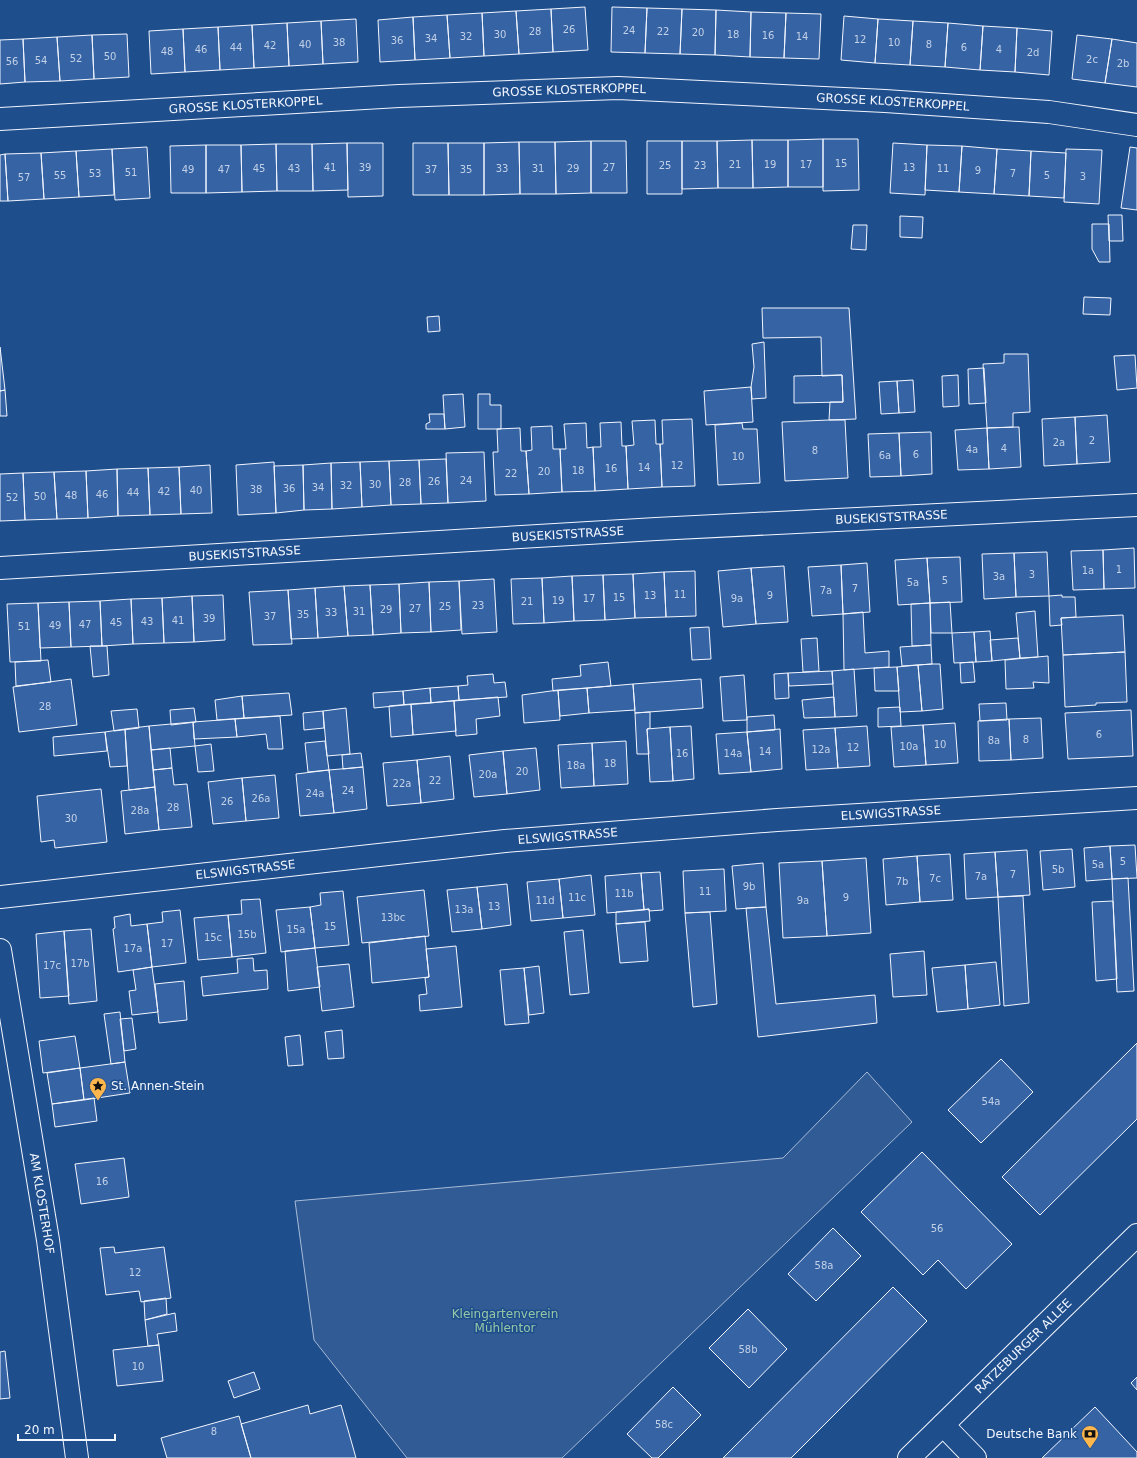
<svg xmlns="http://www.w3.org/2000/svg" width="1137" height="1458" font-family="'DejaVu Sans',sans-serif">
	<style>
		.built { fill: #305b95; stroke: #a8bbd7 }
		.building { fill: #3563a3; stroke: #f2f6ff }
		.lines { fill: none; stroke-linecap: round; stroke-linejoin: round }
		.street-casing { stroke: #f2f6ff; stroke-width: 24 }
		.secondary-casing { stroke: #f2f6ff; stroke-width: 24 }
		.street { stroke: #1f4e8c; stroke-width: 22 }
		.secondary { stroke: #1f4e8c; stroke-width: 22 }
		.labels { text-anchor: middle; stroke-width: 3; stroke-linejoin: round; paint-order: stroke }
		.number-label { font-size: 10px; fill: #c3d1e8 }
		.street-label { font-size: 12px; fill: #f2f6ff; stroke: #1f4e8c }
		.poi-label { font-size: 12px; fill: #f2f6ff; stroke: #1f4e8c; text-anchor: start }
		.park-label { font-size: 12px; fill: #97c8a6; stroke: #1f4e8c }
	</style>
	<rect width="100%" height="100%" fill="#1f4e8c"/>
	<path class="built" d="M867,1072l45,50 -350,336h-155l-93,-118 -19,-139 488,-43z"/>
	<path class="building" d="M585,7l3,43 -35,2 -2,-43z
		M612,7l35,1 -2,45 -34,-1z
		M647,8l35,1 -2,45 -35,-1z
		M551,9l2,43 -34,2 -3,-43z
		M682,9l34,1 -1,45 -35,-1z
		M716,10l35,2 -1,45 -35,-2z
		M516,11l3,43 -35,2 -2,-43z
		M751,12l35,1 -2,45 -34,-1z
		M482,13l2,43 -34,2 -3,-43z
		M786,13l35,1 -2,45 -35,-1z
		M447,15l3,43 -35,2 -2,-43z
		M844,16l34,3 -3,44 -34,-3z
		M413,17l2,43 -35,2 -2,-42z
		M356,19l2,43 -35,2 -2,-43z
		M878,19l35,2 -3,44 -35,-2z
		M321,21l2,43 -34,2 -2,-43z
		M913,21l35,2 -3,44 -35,-2z
		M287,23l2,43 -35,2 -2,-43z
		M948,23l35,3 -3,44 -35,-3z
		M252,25l2,43 -34,2 -2,-43z
		M983,26l34,2 -2,44 -35,-2z
		M218,27l2,43 -35,2 -2,-43z
		M1017,28l35,3 -3,44 -34,-3z
		M183,29l2,43 -34,2 -2,-43z
		M127,34l2,43 -35,2 -2,-44z
		M92,35l2,44 -34,2 -3,-44z
		M1077,35l35,4 -7,44 -33,-4z
		M57,37l3,44 -35,1 -2,-43z
		M23,39l2,43 -25,2v-44z
		M1112,39l25,4v44l-32,-4z
		M823,139h35l1,51 -36,1z
		M823,139v48h-35v-47z
		M752,140h36v47l-35,1z
		M752,140l1,48h-35l-1,-47z
		M591,141h35l1,52h-36z
		M591,141v52l-35,1 -1,-52z
		M647,141h35v53h-35z
		M682,141h35l1,47 -36,1z
		M519,142h36l1,52h-36z
		M519,142l1,52 -36,1v-52z
		M347,143h36v53l-35,1z
		M347,143l1,47 -35,1 -1,-47z
		M413,143h35l1,52h-36z
		M448,143h36v52h-35z
		M893,143l34,2 -2,50 -35,-2z
		M276,144h36l1,47h-36z
		M276,144l1,47 -35,1 -1,-47z
		M206,145h35l1,47 -36,1z
		M206,145v48h-35l-1,-47z
		M927,145l35,1 -3,46 -34,-2z
		M962,146l35,3 -3,45 -35,-2z
		M147,147l3,51 -35,2 -3,-51z
		M1130,147l7,1v62l-16,-2z
		M112,149l2,46 -35,2 -3,-46z
		M997,149l34,2 -2,45 -35,-2z
		M1066,149l36,1 -3,54 -35,-2z
		M76,151l3,46 -35,2 -3,-46z
		M1031,151l35,2 -2,45 -35,-2z
		M41,153l3,46 -36,2 -3,-47z
		M5,154l3,47h-8v-46z
		M1108,215h14l1,26h-14z
		M900,216l23,1 -1,21 -22,-1z
		M1092,224h17l1,38h-11l-7,-13z
		M853,225h14l-1,25 -15,-1z
		M1084,297l27,1 -1,17 -27,-1z
		M762,308h87l7,111 -27,1 1,-18h13l-1,-27 -20,1 -1,-39 -58,1z
		M439,316l1,15 -12,1 -1,-15z
		M764,342l2,56 -14,1 -1,-12 3,-20 -2,-23z
		M0,347l5,43 -5,1z
		M1004,354h24l2,58 -17,1v14l-26,1 -4,-64 21,-1z
		M1135,355l2,33 -20,2 -3,-34z
		M984,368l2,35 -17,1 -1,-35z
		M842,375l1,27 -49,1v-27z
		M958,375l1,31 -16,1 -1,-31z
		M913,380l2,32 -16,1 -2,-32z
		M897,381l2,32 -18,1 -2,-32z
		M751,387l2,35 -47,3 -2,-34z
		M5,390l2,26h-7v-25z
		M463,394l2,33 -20,2 -2,-34z
		M478,394h12v11h11v24h-23z
		M429,414h15l1,15h-19v-5l4,-2z
		M1107,415l3,47 -33,2 -2,-47z
		M1075,417l2,47 -33,2 -2,-47z
		M692,419l3,67 -33,1 -2,-43h3l-1,-24z
		M655,420l1,24h4l2,43 -34,2 -2,-43 8,-1 -2,-24z
		M829,420h16l3,58 -63,3 -3,-59z
		M621,422l1,24h4l2,43 -33,2 -2,-44h8l-1,-24z
		M586,423l1,25 6,-1 2,44 -33,1 -2,-43h6l-2,-25z
		M742,423l1,6h14l3,54 -42,2 -3,-60z
		M552,426l1,23h7l2,43 -33,2 -3,-43 6,-1 -1,-23z
		M1019,427l2,40 -32,2 -2,-41z
		M520,428l1,23h5l3,43 -34,1 -2,-43h5l-1,-23z
		M987,428l2,41 -31,1 -3,-40z
		M931,432l1,42 -31,2 -2,-43z
		M899,433l2,43 -31,1 -2,-43z
		M484,452l2,49 -38,2 -2,-50z
		M446,459l2,44 -27,1 -2,-44z
		M419,460l2,44 -30,1 -2,-44z
		M389,461l2,44 -29,2 -2,-45z
		M274,462l2,51 -38,2 -2,-50z
		M360,462l2,45 -30,2 -1,-46z
		M331,463l1,46 -28,1 -1,-45z
		M210,465l2,48 -31,1 -2,-47z
		M303,465l1,45 -28,3 -2,-47z
		M179,467l2,47 -31,1 -2,-47z
		M148,468l2,47 -32,1 -1,-47z
		M117,469l1,47 -30,2 -2,-47z
		M86,471l2,47 -31,1 -3,-47z
		M54,472l3,47 -32,1 -2,-47z
		M23,473l2,47 -25,1v-47z
		M1134,548l1,40 -31,1 -1,-39z
		M1103,550l1,39 -31,1 -2,-39z
		M1047,552l2,44 -33,1 -2,-44z
		M1014,553l2,44 -32,2 -2,-45z
		M960,557l2,45 -32,1 -3,-45z
		M927,558l3,45 -32,2 -3,-45z
		M867,563l3,49 -27,2 -2,-49z
		M841,565l2,49 -31,2 -4,-49z
		M784,566l4,56 -32,2 -5,-56z
		M751,568l5,56 -33,3 -5,-56z
		M695,571l1,45 -30,1 -2,-45z
		M664,572l2,45 -31,1 -2,-44z
		M633,574l2,44 -30,2 -2,-45z
		M603,575l2,45 -31,1 -2,-45z
		M572,576l2,45 -30,2 -2,-45z
		M542,578l2,45 -31,1 -2,-45z
		M494,579l3,53 -35,2 -3,-53z
		M459,581l2,49 -30,2 -2,-50z
		M429,582l2,50 -30,1 -2,-49z
		M399,584l2,49 -28,2 -3,-50z
		M370,585l3,50 -25,1 -4,-50z
		M344,586l4,50 -30,2 -3,-50z
		M315,588l3,50 -27,1 -3,-49z
		M288,590l4,54 -39,1 -4,-53z
		M223,595l2,45 -31,2 -2,-46z
		M1062,595v2h13l1,20 -15,1 1,7 -12,1 -1,-30z
		M192,596l2,46 -30,1 -2,-45z
		M162,598l2,45 -31,1 -2,-45z
		M131,599l2,45 -31,2 -2,-45z
		M100,601l2,45 -31,1 -2,-45z
		M69,602l2,45 -31,1 -2,-45z
		M950,602l2,31h-21l-1,-30z
		M38,603l3,58 -31,1 -3,-58z
		M930,603l1,42 -19,1 -1,-42z
		M1035,611l3,46 -18,1 -4,-45z
		M863,612l2,41 24,-2v16l-45,3 -1,-56z
		M1123,615l2,37 -62,3 -2,-37z
		M709,627l2,32 -19,1 -2,-32z
		M990,631l2,30 -16,1 -2,-30z
		M974,632l2,30 -22,1 -2,-30z
		M817,638l2,33 -16,1 -2,-33z
		M1018,638l2,20 -28,3 -2,-21z
		M931,645l1,19 -30,2 -2,-19z
		M90,646h17l2,29 -16,2z
		M1125,652l2,50 -31,1v2l-31,2 -2,-52z
		M1048,656l1,27 -16,-1 1,6 -28,1 -1,-29z
		M48,660l3,22 -35,4 -1,-24z
		M608,662l3,24 -58,5 -1,-12 29,-3 -1,-11z
		M973,662l2,20 -14,1 -1,-20z
		M932,664h8l3,45 -21,2 -4,-46z
		M918,665l4,46 -22,1 -3,-45z
		M897,667l2,24h-24l-1,-23z
		M854,669l3,47 -22,1 -3,-46z
		M832,671l1,13 -44,2 -1,-13z
		M788,673l1,25 -14,1 -1,-25z
		M493,674l1,9 11,-1 2,15 -48,3 -1,-14 10,-1 -1,-9z
		M744,675l3,45 -24,1 -3,-44z
		M71,679l6,46 -58,7 -6,-45z
		M701,679l2,29 -68,5 -2,-29z
		M633,684l2,26 -46,3 -2,-25z
		M458,686l1,14 -28,3 -1,-15z
		M430,688l1,15 -27,2 -1,-14z
		M587,688l2,25 -29,3 -2,-26z
		M558,690l2,30 -36,3 -2,-28z
		M403,691l1,14 -30,3 -1,-15z
		M289,693l3,22 -48,3 -2,-22z
		M242,696l2,22 -27,2 -2,-20z
		M498,697l2,19 -24,3 1,15 -21,2 -2,-35z
		M834,697l1,20 -31,1 -2,-18z
		M454,701l2,30 -43,4 -2,-31z
		M1006,703l1,17 -27,1 -1,-17z
		M411,704l2,31 -22,2 -2,-31z
		M900,707l1,19 -23,1v-19z
		M194,708l2,14 -25,3 -1,-15z
		M346,708l4,46 -23,2 -4,-45z
		M137,709l2,19 -25,3 -3,-20z
		M1131,710l2,46 -65,3 -3,-46z
		M323,711l1,17 -20,2 -1,-17z
		M650,712v16l-3,1 2,25h-12l-2,-41z
		M774,715l1,15 -28,2v-15z
		M280,716l3,33h-15l-2,-15 -29,3 -2,-18z
		M1041,718l2,40 -32,2 -2,-41z
		M235,719l2,18 -43,2 -1,-17z
		M1009,719l2,41 -32,1 -1,-40z
		M193,722l2,24 -44,4 -2,-24z
		M955,723l3,40 -32,2 -3,-40z
		M923,725l3,40 -32,2 -3,-40z
		M149,726l6,61 -26,3 -4,-61z
		M691,726l3,53 -21,2 -3,-54z
		M867,726l3,40 -32,2 -3,-40z
		M670,727l3,54 -23,1 -3,-53z
		M835,728l3,40 -32,2 -3,-40z
		M125,729l2,37 -17,1 -5,-35z
		M780,729l2,40 -31,3 -4,-40z
		M105,732l2,19 -53,5 -1,-19z
		M747,732l4,40 -32,2 -3,-40z
		M325,741l4,29 -21,2 -3,-29z
		M626,741l2,43 -34,2 -2,-43z
		M592,743l2,43 -33,2 -3,-43z
		M211,744l3,27 -16,1 -3,-26z
		M170,748l2,20 -19,2 -2,-20z
		M536,748l4,42 -33,4 -4,-43z
		M503,751l4,43 -33,3 -5,-42z
		M361,753l2,14 -20,2 -1,-14z
		M450,756l4,43 -33,4 -4,-43z
		M417,760l4,43 -34,3 -4,-43z
		M363,767l4,42 -33,4 -5,-43z
		M172,768l2,17 13,-1 5,43 -33,3 -6,-60z
		M329,770l5,43 -34,3 -4,-42z
		M275,775l4,43 -33,3 -4,-43z
		M242,778l4,43 -33,3 -5,-42z
		M155,787l4,43 -34,4 -4,-43z
		M101,789l6,53 -52,6 -1,-8 -13,2 -4,-46z
		M1135,845l2,33 -25,1 -2,-33z
		M1110,846l2,33 -26,2 -2,-33z
		M1072,849l3,38 -32,3 -3,-39z
		M1027,850l3,45 -32,2 -3,-45z
		M995,852l3,45 -32,2 -2,-45z
		M950,854l3,46 -33,2 -3,-46z
		M917,856l3,46 -34,3 -3,-46z
		M866,858l5,75 -44,3 -5,-75z
		M822,861l5,75 -44,2 -4,-75z
		M763,863l3,44 -30,2 -4,-43z
		M724,869l2,42 -41,2 -2,-42z
		M660,872l3,38 -14,1v-2l-5,1 -3,-37z
		M641,873l3,37 -37,3 -2,-37z
		M591,875l4,40 -32,3 -4,-39z
		M1128,878l6,113 -17,1 -5,-113z
		M559,879l4,39 -32,3 -4,-39z
		M507,884l4,41 -29,4 -5,-42z
		M477,887l5,42 -30,3 -5,-42z
		M424,890l5,46 -67,7 -5,-46z
		M343,891l6,54 -34,3 -5,-41 11,-2 -1,-12z
		M1023,896l6,107 -25,3 -6,-109z
		M260,899l6,54 -34,4 -4,-42 14,-1 -1,-14z
		M1113,901l4,78 -21,2 -4,-79z
		M310,907l5,41 -34,4 -5,-42z
		M766,907l10,97 99,-9 2,28 -119,14 -12,-129z
		M649,909l1,12 -34,3v-12z
		M180,910l6,53 -34,4 -5,-43 16,-2 -1,-10z
		M710,912l7,92 -24,3 -8,-94z
		M130,914l1,12 16,-2 5,43 -34,5 -5,-43 2,-1 -1,-11z
		M228,915l4,42 -34,3 -4,-42z
		M645,922l3,39 -28,2 -4,-39z
		M91,929l6,72 -28,3 -5,-73z
		M583,930l6,63 -19,2 -6,-63z
		M64,931l5,65 -29,2 -4,-64z
		M425,936l4,41 -57,6 -3,-40z
		M456,946l6,61 -42,4 -1,-16 8,-1 -2,-16 4,-1 -3,-28z
		M315,948l5,39 -32,4 -3,-40z
		M924,951l3,44 -34,2 -3,-43z
		M253,958l1,13 13,-1 1,19 -65,7 -2,-19 37,-4 -1,-14z
		M996,962l4,43 -32,4 -3,-44z
		M349,964l5,43 -32,4 -5,-44z
		M965,965l3,44 -31,3 -5,-44z
		M539,966l5,47 -15,2 -5,-47z
		M152,967l6,45 -26,3 -3,-24 7,-1 -3,-20z
		M524,968l5,55 -24,2 -5,-55z
		M184,981l3,39 -28,3 -4,-39z
		M120,1012l5,50 -14,2 -7,-50z
		M132,1018l4,31 -12,2 -4,-32z
		M342,1030l2,28 -16,1 -3,-27z
		M300,1035l3,30 -15,1 -3,-29z
		M75,1036l5,32 -37,5 -4,-32z
		M1137,1043v76l-97,96 -38,-38z
		M1001,1059l32,33 -52,51 -33,-33z
		M125,1062l5,31 -46,7 -4,-32z
		M80,1068l4,32 -32,4 -5,-31z
		M94,1098l3,23 -42,6 -3,-23z
		M922,1152l90,92 -46,45 -28,-29 -15,15 -62,-63z
		M124,1158l5,39 -48,7 -6,-40z
		M833,1228l28,28 -45,45 -28,-27z
		M114,1247l1,6 49,-6 7,51 -30,4 -2,-11 -33,4 -6,-47z
		M893,1287l34,34 -92,93 -44,44h-68z
		M166,1298l1,16 -22,6 -1,-19z
		M748,1309l39,40 -38,39 -40,-40z
		M175,1313l2,18 -20,3 2,11 -11,1 -3,-26z
		M159,1345l4,36 -46,5 -4,-36z
		M5,1351l5,47 -10,1v-47z
		M254,1372l6,17 -26,9 -6,-17z
		M1137,1377v13l-6,-7z
		M673,1387l28,28 -43,43h-6l-25,-24z
		M308,1405l2,9 31,-9 15,53h-105l-10,-34z
		M1095,1407l42,45v6h-95z
		M239,1416l12,42h-84l-6,-20z"/>
	<g class="lines">
		<defs>
			<g id="street">
				<path id="s1" d="M0,119l399,-23 219,-8 267,13 164,11 88,13"/>
				<path id="s2" d="M0,568l656,-39 481,-24"/>
				<path id="s3" d="M0,897l505,-56 272,-21 360,-22"/>
				<path id="s4" d="M0,950l48,290 29,218"/>
				<path d="M943,1425l32,33"/>
			</g>
			<g id="secondary">
				<path id="s5" d="M909,1458l228,-223"/>
			</g>
		</defs>
		<use href="#street" class="street-casing"/>
		<use href="#secondary" class="secondary-casing"/>
		<use href="#street" class="street"/>
		<use href="#secondary" class="secondary"/>
	</g>
	<defs>
		<symbol id="sight-pin" viewBox="-11 -11 22 30"><path d="M0 17L-7.5 6A9.5 9.5 0 1 1 7.5 6Z" fill="#ffb74d" stroke="#1f4e8c"/><path d="M0-6L1.8-2.2L6-1.7L2.9 1.2L3.7 5.4L0 3.3L-3.7 5.4L-2.9 1.2L-6-1.7L-1.8-2.2Z" fill="#111"/></symbol>
		<symbol id="bank-pin" viewBox="-11 -11 22 30"><path d="M0 17L-7.5 6A9.5 9.5 0 1 1 7.5 6Z" fill="#ffb74d" stroke="#1f4e8c"/><path d="M-6-4H6V4H-6ZM0-2.3a2.3 2.3 0 1 0 0 4.6a2.3 2.3 0 1 0 0-4.6Z" fill="#111"/></symbol>
	</defs>
	<g fill-rule="evenodd">
		<use href="#sight-pin" x="88" y="1076" width="20" height="27"/>
		<use href="#bank-pin" x="1080" y="1424" width="20" height="27"/>
	</g>
	<g class="labels">
		<g class="number-label">
			<text x="569" y="33">26</text>
			<text x="629" y="34">24</text>
			<text x="535" y="35">28</text>
			<text x="663" y="35">22</text>
			<text x="698" y="36">20</text>
			<text x="500" y="38">30</text>
			<text x="733" y="38">18</text>
			<text x="768" y="39">16</text>
			<text x="466" y="40">32</text>
			<text x="802" y="40">14</text>
			<text x="431" y="42">34</text>
			<text x="860" y="43">12</text>
			<text x="397" y="44">36</text>
			<text x="339" y="46">38</text>
			<text x="894" y="46">10</text>
			<text x="305" y="48">40</text>
			<text x="929" y="48">8</text>
			<text x="270" y="49">42</text>
			<text x="236" y="51">44</text>
			<text x="964" y="51">6</text>
			<text x="201" y="53">46</text>
			<text x="999" y="53">4</text>
			<text x="167" y="55">48</text>
			<text x="1033" y="56">2d</text>
			<text x="110" y="60">50</text>
			<text x="76" y="62">52</text>
			<text x="1092" y="63">2c</text>
			<text x="41" y="64">54</text>
			<text x="12" y="65">56</text>
			<text x="1123" y="67">2b</text>
			<text x="841" y="167">15</text>
			<text x="735" y="168">21</text>
			<text x="770" y="168">19</text>
			<text x="806" y="168">17</text>
			<text x="665" y="169">25</text>
			<text x="700" y="169">23</text>
			<text x="330" y="171">41</text>
			<text x="365" y="171">39</text>
			<text x="609" y="171">27</text>
			<text x="909" y="171">13</text>
			<text x="259" y="172">45</text>
			<text x="294" y="172">43</text>
			<text x="502" y="172">33</text>
			<text x="538" y="172">31</text>
			<text x="573" y="172">29</text>
			<text x="943" y="172">11</text>
			<text x="188" y="173">49</text>
			<text x="224" y="173">47</text>
			<text x="431" y="173">37</text>
			<text x="466" y="173">35</text>
			<text x="978" y="174">9</text>
			<text x="131" y="176">51</text>
			<text x="95" y="177">53</text>
			<text x="1013" y="177">7</text>
			<text x="60" y="179">55</text>
			<text x="1047" y="179">5</text>
			<text x="1083" y="180">3</text>
			<text x="24" y="181">57</text>
			<text x="1092" y="444">2</text>
			<text x="1059" y="446">2a</text>
			<text x="1004" y="452">4</text>
			<text x="972" y="453">4a</text>
			<text x="815" y="454">8</text>
			<text x="916" y="458">6</text>
			<text x="885" y="459">6a</text>
			<text x="738" y="460">10</text>
			<text x="677" y="469">12</text>
			<text x="644" y="471">14</text>
			<text x="611" y="472">16</text>
			<text x="578" y="474">18</text>
			<text x="544" y="475">20</text>
			<text x="511" y="477">22</text>
			<text x="466" y="484">24</text>
			<text x="434" y="485">26</text>
			<text x="405" y="486">28</text>
			<text x="375" y="488">30</text>
			<text x="346" y="489">32</text>
			<text x="318" y="491">34</text>
			<text x="289" y="492">36</text>
			<text x="256" y="493">38</text>
			<text x="196" y="494">40</text>
			<text x="164" y="495">42</text>
			<text x="133" y="496">44</text>
			<text x="102" y="498">46</text>
			<text x="71" y="499">48</text>
			<text x="40" y="500">50</text>
			<text x="12" y="501">52</text>
			<text x="1119" y="573">1</text>
			<text x="1088" y="574">1a</text>
			<text x="1032" y="578">3</text>
			<text x="999" y="580">3a</text>
			<text x="945" y="584">5</text>
			<text x="913" y="586">5a</text>
			<text x="855" y="592">7</text>
			<text x="826" y="594">7a</text>
			<text x="680" y="598">11</text>
			<text x="650" y="599">13</text>
			<text x="770" y="599">9</text>
			<text x="619" y="601">15</text>
			<text x="589" y="602">17</text>
			<text x="737" y="602">9a</text>
			<text x="558" y="604">19</text>
			<text x="527" y="605">21</text>
			<text x="478" y="609">23</text>
			<text x="445" y="610">25</text>
			<text x="415" y="612">27</text>
			<text x="386" y="613">29</text>
			<text x="359" y="615">31</text>
			<text x="331" y="616">33</text>
			<text x="303" y="618">35</text>
			<text x="270" y="620">37</text>
			<text x="209" y="622">39</text>
			<text x="178" y="624">41</text>
			<text x="147" y="625">43</text>
			<text x="116" y="626">45</text>
			<text x="85" y="628">47</text>
			<text x="55" y="629">49</text>
			<text x="24" y="630">51</text>
			<text x="45" y="710">28</text>
			<text x="1099" y="738">6</text>
			<text x="1026" y="743">8</text>
			<text x="994" y="744">8a</text>
			<text x="940" y="748">10</text>
			<text x="909" y="750">10a</text>
			<text x="853" y="751">12</text>
			<text x="821" y="753">12a</text>
			<text x="765" y="755">14</text>
			<text x="682" y="757">16</text>
			<text x="733" y="757">14a</text>
			<text x="610" y="767">18</text>
			<text x="576" y="769">18a</text>
			<text x="522" y="775">20</text>
			<text x="488" y="778">20a</text>
			<text x="435" y="784">22</text>
			<text x="402" y="787">22a</text>
			<text x="348" y="794">24</text>
			<text x="315" y="797">24a</text>
			<text x="261" y="802">26a</text>
			<text x="227" y="805">26</text>
			<text x="173" y="811">28</text>
			<text x="140" y="814">28a</text>
			<text x="71" y="822">30</text>
			<text x="1123" y="865">5</text>
			<text x="1098" y="868">5a</text>
			<text x="1058" y="873">5b</text>
			<text x="1013" y="878">7</text>
			<text x="981" y="880">7a</text>
			<text x="935" y="882">7c</text>
			<text x="902" y="885">7b</text>
			<text x="749" y="890">9b</text>
			<text x="705" y="895">11</text>
			<text x="624" y="897">11b</text>
			<text x="577" y="901">11c</text>
			<text x="846" y="901">9</text>
			<text x="545" y="904">11d</text>
			<text x="803" y="904">9a</text>
			<text x="494" y="910">13</text>
			<text x="464" y="913">13a</text>
			<text x="393" y="921">13bc</text>
			<text x="330" y="930">15</text>
			<text x="296" y="933">15a</text>
			<text x="247" y="938">15b</text>
			<text x="213" y="941">15c</text>
			<text x="167" y="947">17</text>
			<text x="133" y="952">17a</text>
			<text x="80" y="967">17b</text>
			<text x="52" y="969">17c</text>
			<text x="991" y="1105">54a</text>
			<text x="102" y="1185">16</text>
			<text x="937" y="1232">56</text>
			<text x="824" y="1269">58a</text>
			<text x="135" y="1276">12</text>
			<text x="748" y="1353">58b</text>
			<text x="138" y="1370">10</text>
			<text x="664" y="1428">58c</text>
			<text x="214" y="1435">8</text>
		</g>
		<g class="street-label">
			<text dy="4" stroke="none"><textPath href="#s1" startOffset="570">GROSSE KLOSTERKOPPEL</textPath></text>
			<text dy="4" stroke="none"><textPath href="#s1" startOffset="894">GROSSE KLOSTERKOPPEL</textPath></text>
			<text dy="4" stroke="none"><textPath href="#s1" startOffset="246">GROSSE KLOSTERKOPPEL</textPath></text>
			<text dy="4" stroke="none"><textPath href="#s2" startOffset="893">BUSEKISTSTRASSE</textPath></text>
			<text dy="4" stroke="none"><textPath href="#s2" startOffset="569">BUSEKISTSTRASSE</textPath></text>
			<text dy="4" stroke="none"><textPath href="#s2" startOffset="245">BUSEKISTSTRASSE</textPath></text>
			<text dy="4" stroke="none"><textPath href="#s3" startOffset="895">ELSWIGSTRASSE</textPath></text>
			<text dy="4" stroke="none"><textPath href="#s3" startOffset="571">ELSWIGSTRASSE</textPath></text>
			<text dy="4" stroke="none"><textPath href="#s3" startOffset="247">ELSWIGSTRASSE</textPath></text>
			<text dy="4" stroke="none"><textPath href="#s4" startOffset="257">AM KLOSTERHOF</textPath></text>
			<text dy="4" stroke="none"><textPath href="#s5" startOffset="160">RATZEBURGER ALLEE</textPath></text>
		</g>
		<g class="poi-label">
			<text x="111" y="1090">St. Annen-Stein</text>
			<text x="1077" y="1438" text-anchor="end">Deutsche Bank</text>
		</g>
		<g class="park-label">
			<text x="505" y="1318">Kleingartenverein<tspan x="505" dy="14">Mühlentor</tspan></text>
		</g>
	</g>
	<path d="M18 1434v6h97v-6" fill="none" stroke="#f2f6ff" stroke-width="2"/>
	<text x="24" y="1434" font-size="12" fill="#f2f6ff" stroke="#1f4e8c" stroke-width="3" paint-order="stroke">20 m</text>
</svg>
